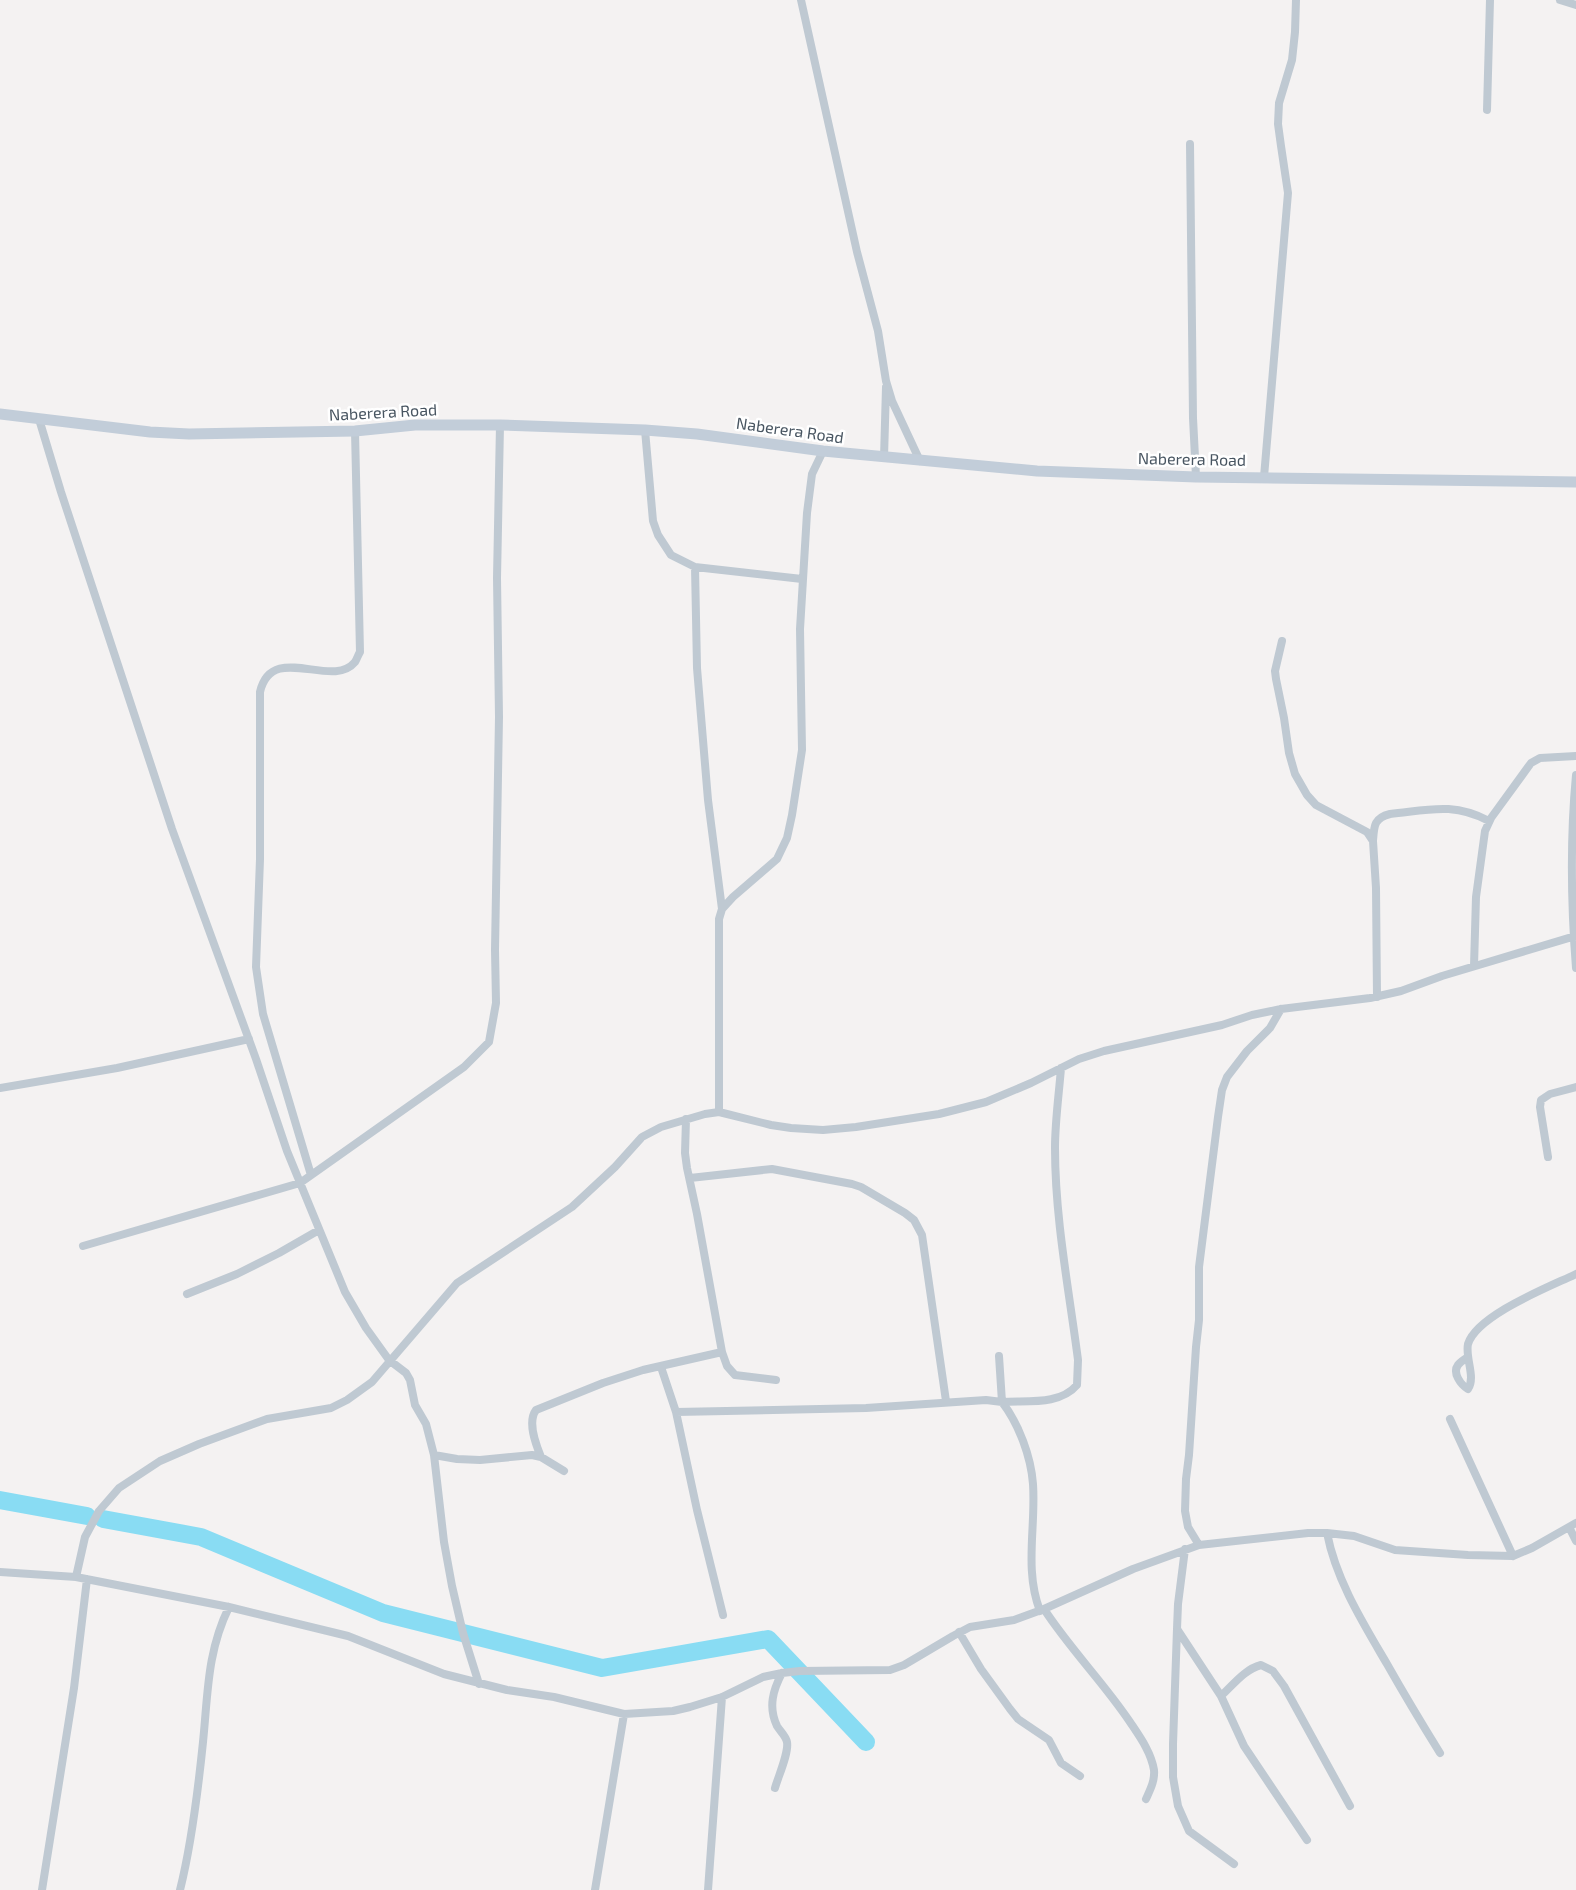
<svg xmlns="http://www.w3.org/2000/svg" width="1576" height="1890" font-family="'Exo 2',sans-serif">
	<style>
		.lines { fill: none; stroke-linecap: round; stroke-linejoin: round }
		.river { stroke: #89dcf3; stroke-width: 18 }
		.street { stroke: #bfc9d2; stroke-width: 8 }
		.secondary { stroke: #c2cdd9; stroke-width: 11 }
		.labels { text-anchor: middle; stroke-width: 5; stroke-linejoin: round; paint-order: stroke }
		.street-label { font-size: 16px; fill: #485561; stroke: #fff }
	</style>
	<rect width="100%" height="100%" fill="#f4f2f2"/>
	<g class="lines">
		<path class="river" d="M0,1500l87,16
			M103,1519l98,18 182,76 219,55 166,-29 98,103"/>
		<path class="street" d="M801,0l56,252 21,79 8,50 6,20 28,60
			M1560,0l16,5
			M1487,110l3,-110
			M1190,144l3,274 3,59
			M39,419l22,73 111,337 84,230 31,92 58,141 21,36 23,32 17,13 4,7 5,25 11,19 8,31 10,87 8,44 11,47 16,51
			M645,430l8,91 5,14 13,20 24,12 107,12
			M884,458l2,-71
			M1264,477l24,-284 -7,-47 -3,-22 1,-21 13,-43 3,-28 1,-32
			M695,567l2,101 11,132 14,109
			M1282,641l-7,30 1,8 8,39 5,35 6,21 12,21 9,10 51,27 6,9 3,47 1,109
			M1576,775c-6,64 -5,129 0,193
			M1373,841c1,-15 1,-23 17,-27 39,-4 63,-12 99,7
			M1474,966l2,-69 9,-66 6,-13 40,-55 9,-5 36,-2
			M0,1088l117,-20 132,-29
			M719,1112v-193l3,-10 11,-12 44,-38 10,-21 5,-23 10,-65 -2,-121 7,-116 5,-39 11,-23
			M686,1119l-1,34 2,15 10,46 25,138 5,14 8,9 41,5
			M1548,1157l-8,-50 1,-7 9,-6 26,-7
			M311,1175l-48,-161 -7,-47 4,-108v-167c12,-51 72,-2 95,-30 2,-3 3,-7 5,-10l-5,-221
			M690,1178l82,-9 80,15 9,3 44,26 9,7 8,15 24,166
			M83,1246l217,-63 164,-116 25,-25 7,-39 -1,-53 4,-233 -2,-139 3,-153
			M187,1294l50,-20 42,-21 40,-23
			M999,1356l3,46c24,-2 57,4 75,-17l1,-25c-9,-70 -23,-141 -23,-212 0,-27 4,-54 6,-80
			M1468,1357c-3,2 -8,5 -10,8 -6,8 3,20 10,24 8,-12 -3,-31 0,-45 9,-29 81,-57 108,-70
			M661,1367l15,45 21,98 26,105
			M676,1412l190,-4 120,-8 16,2c17,22 29,55 31,82 3,43 -9,85 7,127
			M1450,1419l63,137
			M434,1455l23,4 23,1 52,-5 9,2 23,14
			M541,1457c-5,-12 -14,-35 -5,-47l67,-27 40,-13 79,-18
			M1569,1527l7,14
			M1327,1533c9,47 36,90 60,131 17,30 35,60 53,89
			M1199,1545l-11,-18 -3,-16 1,-32 3,-24 7,-108 3,-27v-53l19,-150 4,-27 5,-13 20,-26 23,-23 11,-19
			M1185,1549l-7,55 -1,25 44,67 23,50 63,94
			M0,1572l76,5 153,30 119,29 96,38 63,16 47,7 70,17 49,-3 17,-4 32,-10 41,-20 19,-4 18,-2 90,-1 14,-5 49,-29 17,-9 44,-7 30,-11 89,-40 66,-24 109,-12h19l27,3 41,14 73,5 45,1 19,-8 44,-25
			M76,1577l9,-40 14,-26 20,-23 41,-27 39,-17 68,-25 64,-11 16,-8 25,-18 85,-99 115,-76 43,-40 27,-30 19,-10 44,-13 14,-2 52,13 20,3 32,2 33,-3 83,-13 47,-12 45,-19 48,-24 25,-8 118,-26 30,-10 29,-6 89,-11 31,-7 41,-15 133,-40
			M1044,1609c26,40 60,74 86,113 10,15 21,30 24,48 1,11 -4,20 -8,29
			M1177,1629l-4,115v33l5,29 11,25 45,33
			M959,1632l22,37 29,40 8,10 31,21 12,23 19,13
			M1221,1696c12,-11 24,-27 40,-31l12,6 11,15 66,120
			M775,1788c3,-11 14,-35 12,-46 -1,-6 -7,-11 -10,-16 -9,-19 -4,-36 5,-53
			M42,1890l32,-202 13,-109
			M180,1890c12,-48 18,-99 23,-148 5,-49 4,-90 26,-135
			M595,1890l29,-176
			M708,1890l14,-193"/>
		<path class="secondary" d="M0,414l150,18 39,2 166,-3 60,-6h85l145,5 52,4 126,17 214,20 159,6 380,5"/>
	</g>
	<g class="labels">
		<g class="street-label">
			<text transform="translate(383 412) rotate(-3)" y="6">Naberera Road</text>
			<text transform="translate(790 430) rotate(8)" y="6">Naberera Road</text>
			<text transform="translate(1192 459) rotate(1)" y="6">Naberera Road</text>
		</g>
	</g>
</svg>
